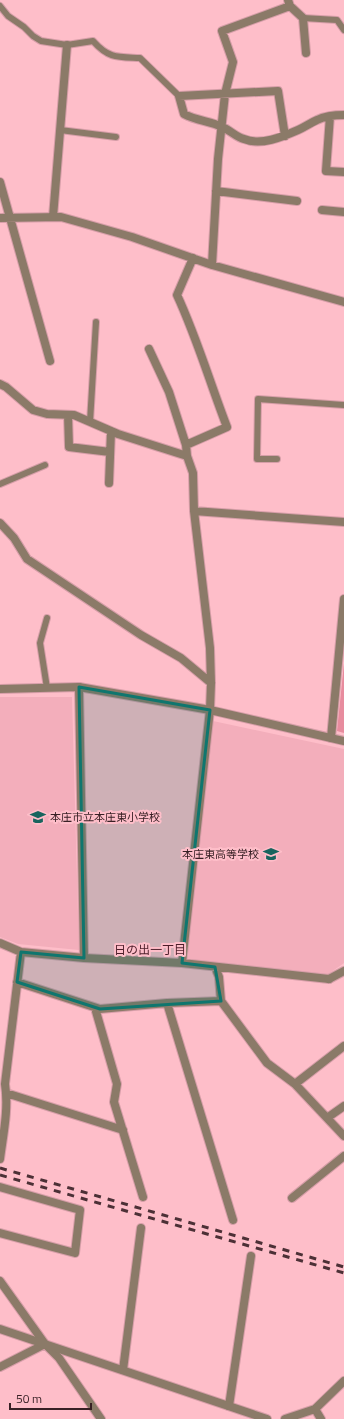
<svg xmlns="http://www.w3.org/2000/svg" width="344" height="1419" font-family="'Titillium Web','Noto Sans JP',sans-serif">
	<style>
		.built { fill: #f3aebb }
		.green { fill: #e78c9e }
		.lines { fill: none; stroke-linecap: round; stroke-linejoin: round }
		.service-casing { stroke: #d69ea8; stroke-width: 8 }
		.minor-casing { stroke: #d69ea8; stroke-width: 10 }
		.tertiary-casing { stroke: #d69ea8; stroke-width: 10 }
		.service { stroke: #8b7a68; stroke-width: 6 }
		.minor { stroke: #8b7a68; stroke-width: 8 }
		.tertiary { stroke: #8b7a68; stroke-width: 8 }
		.rail { stroke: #4c3036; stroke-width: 3; stroke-dasharray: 7 7; stroke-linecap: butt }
		.marked { fill: #0f766e; fill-opacity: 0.2; stroke: #0f766e; stroke-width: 3; stroke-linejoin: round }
		.labels { text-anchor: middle; stroke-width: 4; stroke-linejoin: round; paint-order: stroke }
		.poi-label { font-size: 11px; fill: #382025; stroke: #febec9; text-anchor: start }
		.neighbourhood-label { font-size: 12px; fill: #4d1d29; stroke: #febec9 }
	</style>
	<rect width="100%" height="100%" fill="#febec9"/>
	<path class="built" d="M0,697h72l7,253 -61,-6 -18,-7z
		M213,721l131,28v214l-17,12 -140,-16z"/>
	<path class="green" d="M344,663v70l-7,-2z"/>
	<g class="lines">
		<defs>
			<path id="service" d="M0,6l8,10 16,11 9,9 8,5 26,4 26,-4c16,18 25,16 47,17l39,38
				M303,18l34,2 7,10
				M60,130l56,7
				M90,422l6,-100
				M277,459h-20l1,-60 86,6
				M0,484l45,-19
				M47,618l-7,25 7,45"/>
			<path id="minor" d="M290,6l13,12 3,35
				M330,116l-4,55 18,1
				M285,136l-7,-45 -99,5 5,18c13,7 26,7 38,13 8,3 14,10 22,12 17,7 38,-2 54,-9 7,-3 12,-7 19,-10 8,-4 18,-5 27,-5
				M0,182l50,179
				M216,191l81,10
				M322,210l22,2
				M53,217l14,-172
				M0,218l61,-1 71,20 80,28 132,37
				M212,265l6,-106 7,-65 8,-32 -11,-31 68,-25 -2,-6
				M149,349l20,43 17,53
				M0,384l6,3 27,23 14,4 27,1 44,19 69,22
				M68,415l1,32 41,5
				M109,483l2,-52
				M194,511l150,11
				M0,523l14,15 13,21 114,76 40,23 30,25
				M79,687l5,271
				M331,738l13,-139
				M0,943l21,9 63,6 98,5 147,16
				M182,963l28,-253 1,-27 -1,-35 -16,-137 -1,-38 -6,-17 -1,-11 41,-18c-17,-44 -30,-89 -50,-132l16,-37
				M215,967l4,10 2,24 46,62 28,21 49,52
				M17,982l83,27 67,-6 54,-2
				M167,1003l66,217
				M95,1008l22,76 -3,18 29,95
				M295,1084l49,-38
				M6,1093l117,37
				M327,1118l17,-12
				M0,1159c3,-24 9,-50 5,-75l16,-132
				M0,1187l80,23 -5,43 -75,-20
				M292,1198l52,-42
				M0,1281l45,63 14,14 42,61
				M0,1367l45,-23
				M123,1370l18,-142
				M229,1406l22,-150
				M315,1409l6,10
				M285,1419l30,-10 29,-28"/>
			<path id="tertiary" d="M0,689l79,-2 131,23 134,31
				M329,979l15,-8
				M0,1329l267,90"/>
		</defs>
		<use href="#service" class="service-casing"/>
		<use href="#minor" class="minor-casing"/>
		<use href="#tertiary" class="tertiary-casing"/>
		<use href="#service" class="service"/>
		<use href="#minor" class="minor"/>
		<use href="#tertiary" class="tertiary"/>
		<path class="rail" d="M0,1168l344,99
			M0,1175l344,98"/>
	</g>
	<path class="marked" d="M79,687l131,23 -28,253 33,4 6,34 -121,8 -83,-27 4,-30 63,6z"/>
	<defs>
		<symbol id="school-bare" viewBox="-9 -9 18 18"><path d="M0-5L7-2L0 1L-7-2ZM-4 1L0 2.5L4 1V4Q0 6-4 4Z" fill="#18645e" stroke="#febec9" stroke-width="2.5" paint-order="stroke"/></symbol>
	</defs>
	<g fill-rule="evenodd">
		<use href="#school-bare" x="27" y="806" width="22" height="22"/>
		<use href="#school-bare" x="260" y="843" width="22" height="22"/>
	</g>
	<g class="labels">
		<g class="poi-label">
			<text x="50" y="821">本庄市立本庄東小学校</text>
			<text x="259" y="858" text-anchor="end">本庄東高等学校</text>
		</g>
		<g class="neighbourhood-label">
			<text x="150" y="954">日の出一丁目</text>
		</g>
	</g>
	<path d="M10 1403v6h81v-6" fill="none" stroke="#382025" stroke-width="2"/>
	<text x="16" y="1403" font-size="12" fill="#382025" stroke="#febec9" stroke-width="3" paint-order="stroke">50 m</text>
</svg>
